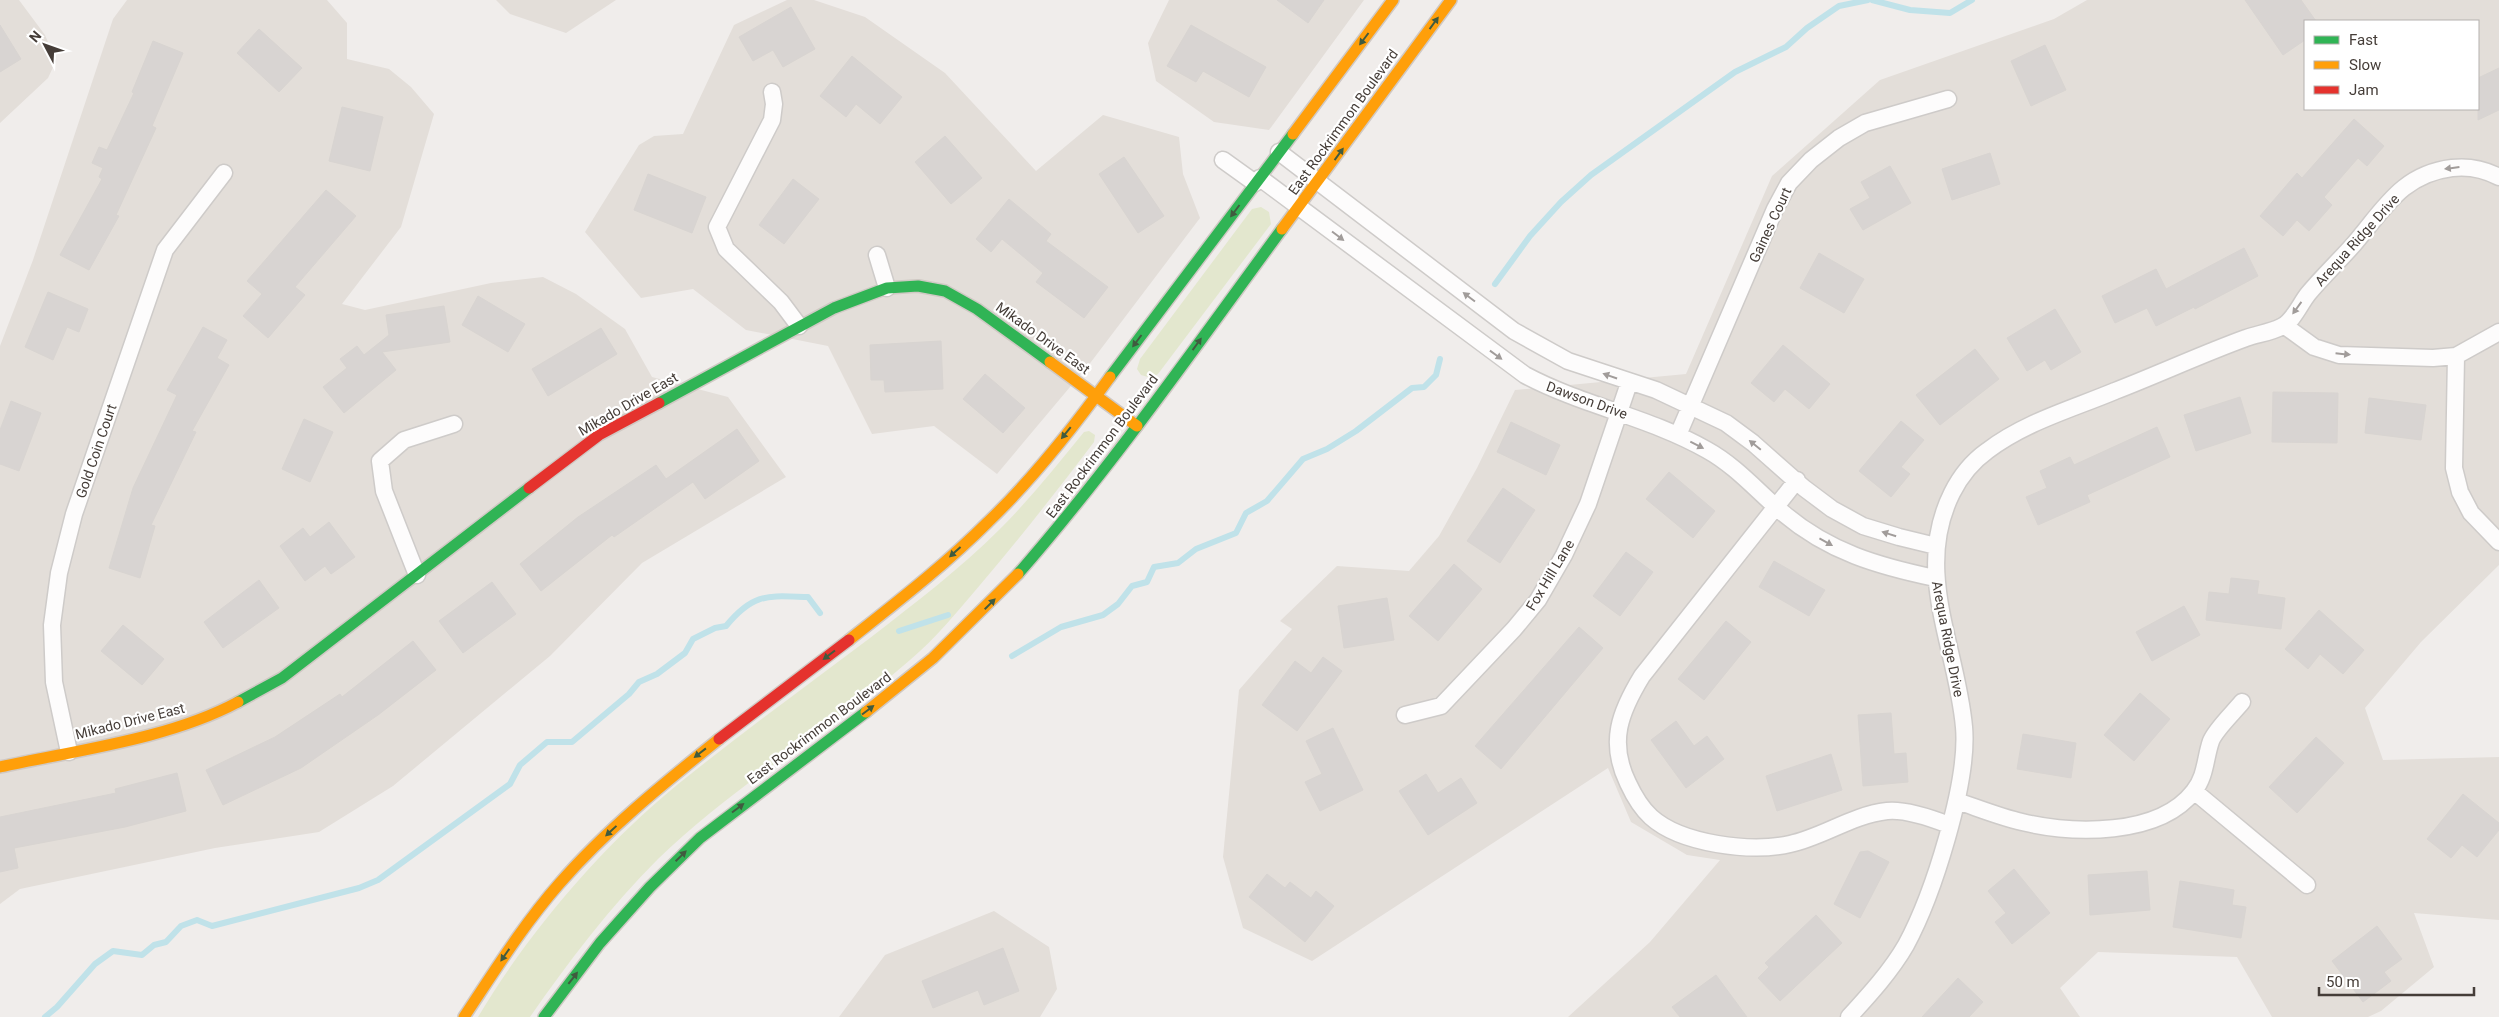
<svg xmlns="http://www.w3.org/2000/svg" width="2499" height="1017" font-family="Roboto,sans-serif">
	<style>
		.residential { fill: #e3ded9; fill-rule: evenodd }
		.green { fill: #e3e7ce }
		.lines { fill: none; stroke-linecap: round; stroke-linejoin: round }
		.stream { stroke: #c0e2e9; stroke-width: 6 }
		.building { fill: #d8d4d2; stroke: #d8d4d1 }
		.street-casing { stroke: #cecbc9; stroke-width: 19 }
		.fast-casing { stroke: #d0c9c4; stroke-width: 14 }
		.slow-casing { stroke: #d0c9c4; stroke-width: 14 }
		.jam-casing { stroke: #d0c9c4; stroke-width: 14 }
		.street { stroke: #fdfcfc; stroke-width: 16 }
		.fast { stroke: #30b455; stroke-width: 11 }
		.slow { stroke: #ff9f0a; stroke-width: 11 }
		.jam { stroke: #e5322d; stroke-width: 11 }
		.oneway { fill: #405b3f }
		.oneway2 { fill: #a19c9a }
		.labels { text-anchor: middle; stroke-width: 4.5; stroke-linejoin: round; paint-order: stroke }
		.street-label { font-size: 14px; fill: #453d38; stroke: #fff }
	</style>
	<rect width="100%" height="100%" fill="#f0edeb"/>
	<path class="residential" d="M0,0h19l26,35 11,26 -8,17 -48,45z
		M127,0h200l20,23v36l42,10 22,18 23,27 -33,113 -59,77 23,6 126,-27 52,-6 33,17 49,35 27,48 76,20 58,80 -144,86 -92,93 -157,130 -74,46 -104,16 -195,41 -20,15v-558l33,-86 80,-241z
		M496,0h120l-50,33 -56,-19z
		M787,0h27l51,17 80,56 91,98 67,-56 76,22 4,37 17,44 -109,144 -94,112 -63,-48 -62,8 -44,-88 -82,-16 -53,-41 -52,9 -56,-66 54,-87 15,-9 29,-2 51,-109z
		M1169,0h195l-95,130 -55,-8 -58,-41 -8,-38z
		M2087,0h412v565l-78,77 -56,66 18,52 116,-3v163l-85,-7 20,54 -53,44 -13,6h-96l-35,-60 -139,-5 -38,36 20,29h-512l82,-75 70,-82 -33,-5 -56,-33 -23,-54 -296,193 -69,-33 -20,-71 16,-167 53,-61 -12,-8 57,-55 72,5 30,-35 38,-68 38,-78 171,-16 86,-198 108,-96 174,-61zM2305,21h173v88h-173z
		M994,911l55,36 8,42 -17,28h-201l46,-62z"/>
	<path class="green" d="M1261,207l8,5 2,12 -113,150 -7,4 -10,-3 -4,-6 3,-10 112,-150z
		M1089,431l6,4 -1,7c-37,49 -75,97 -114,143 -22,26 -44,53 -70,75 -80,70 -175,124 -252,199 -48,48 -89,102 -128,158h-52c50,-84 123,-170 199,-232 63,-51 128,-98 193,-147 45,-35 90,-69 130,-109 30,-30 57,-64 84,-97z"/>
	<g class="lines">
		<path class="stream" d="M1872,0l38,10 40,3 22,-13
			M1495,284l35,-48 31,-34 30,-27 144,-103 51,-25 21,-19 32,-22 29,-6
			M899,631l49,-16
			M1012,656l49,-29 42,-12 15,-11 14,-18 15,-4 7,-15 24,-4 18,-14 40,-16 10,-20 21,-12 36,-42 24,-10 29,-18 56,-43 12,-1 12,-12 4,-16
			M45,1017l12,-10 38,-43 18,-13 29,4 12,-10 12,-3 15,-16 16,-6 15,6 147,-38 19,-8 132,-96 10,-19 27,-23h25l57,-48 10,-12 18,-8 28,-21 8,-14 22,-11 11,-2c28,-34 42,-30 82,-29l12,16"/>
	</g>
	<path class="building" d="M1277,0h47l-16,23z
		M2245,0h56l15,21h-11v19l-22,15z
		M791,7l24,42 -32,18 -10,-17 -20,11 -14,-24z
		M0,25l21,34 -21,13z
		M1191,25l75,42 -17,30 -46,-26 -7,11 -29,-16z
		M259,29l43,39 -23,24 -42,-39z
		M153,41l30,12 -31,73 4,2 -40,87 3,1 -30,54 -29,-15 42,-76 -3,-2 4,-9 -11,-5 7,-16 8,3 27,-57 -2,-1z
		M2045,45l21,45 -35,16 -20,-45z
		M852,56l50,41 -22,27 -24,-20 -10,13 -26,-21z
		M2499,68v42l-21,10v-42z
		M342,107l41,10 -13,54 -41,-10z
		M2354,119l30,27 -17,20 -9,-8 -34,39 8,8 -23,26 -12,-11 -14,16 -23,-20 37,-43 5,5z
		M945,136l37,42 -31,26 -36,-42z
		M1990,153l10,31 -48,16 -10,-31z
		M1124,157l40,59 -26,17 -39,-59z
		M1890,166l21,37 -48,27 -13,-21 20,-11 -9,-16z
		M648,174l58,23 -14,36 -58,-23z
		M793,179l26,20 -35,45 -25,-19z
		M326,190l30,26 -61,71 10,8 -37,43 -25,-22 19,-22 -15,-13z
		M1009,199l42,35 -5,7 62,46 -24,31 -48,-36 7,-9 -41,-34 -11,13 -15,-13z
		M2244,248l14,28 -63,33 -1,-2 -38,19 -9,-18 -32,15 -13,-27 54,-27 10,20z
		M1819,253l45,26 -20,34 -44,-25z
		M48,292l40,17 -9,23 -12,-5 -14,33 -28,-13z
		M478,296l47,28 -17,28 -46,-27z
		M444,306l6,36 -68,10 14,18 -52,43 -21,-26 24,-19 -7,-9 17,-13 7,9 25,-20 -3,-20z
		M2055,309l26,43 -30,18 -6,-10 -18,11 -20,-33z
		M203,327l24,13 -10,18 12,7 -37,66 4,1 -45,93 4,1 -15,52 -31,-10 24,-80 44,-93 -10,-5z
		M601,328l16,26 -69,42 -16,-27z
		M941,341l2,48 -58,3 -1,-12h-13l-1,-35z
		M1783,345l47,39 -21,25 -24,-20 -11,13 -23,-19z
		M1975,349l24,30 -59,46 -24,-30z
		M985,374l40,34 -22,25 -40,-34z
		M2273,392l65,1 -1,50 -65,-1z
		M2240,397l11,36 -55,18 -12,-36z
		M2369,398l57,7 -5,35 -56,-7z
		M11,401l30,12 -22,58 -19,-7v-34z
		M304,419l29,13 -23,50 -28,-13z
		M1901,421l23,19 -23,27 9,7 -19,23 -32,-26z
		M1511,422l49,23 -14,30 -49,-23z
		M2157,427l13,30 -83,38 3,7 -52,23 -12,-28 21,-9 -7,-17 30,-14 4,8z
		M737,429l22,32 -54,38 -12,-17 -79,55 -2,-2 -71,56 -21,-27 58,-47 78,-52 10,14z
		M1669,472l46,39 -22,27 -47,-39z
		M1503,488l32,22 -35,53 -33,-22z
		M329,522l26,35 -24,17 -6,-8 -20,15 -25,-35 23,-18 7,9z
		M1626,552l27,20 -33,44 -27,-20z
		M1774,561l51,29 -16,26 -50,-29z
		M1454,564l28,25 -44,52 -29,-25z
		M2231,578l28,3 -2,13 28,4 -4,31 -75,-9 3,-28 20,2z
		M259,580l20,28 -56,40 -19,-26z
		M492,582l24,32 -53,39 -24,-32z
		M1387,598l7,42 -50,8 -6,-42z
		M2184,606l16,29 -48,26 -16,-29z
		M2319,610l45,40 -21,24 -23,-20 -12,15 -23,-20z
		M1726,621l25,21 -47,58 -26,-21z
		M123,625l41,34 -22,26 -41,-34z
		M1579,627l24,21 -102,121 -26,-23z
		M413,641l23,29 -58,45 -77,53 -78,37 -17,-35 69,-33 65,-43 2,3z
		M1323,657l19,14 -45,60 -35,-26 33,-44 16,12z
		M2140,693l30,26 -36,42 -30,-26z
		M1891,713l3,41 12,-1 2,29 -45,4 -5,-71z
		M1676,721l18,25 13,-10 17,23 -38,29 -35,-48z
		M1333,728l30,62 -43,21 -15,-29 17,-8 -16,-33z
		M2023,734l53,9 -5,35 -54,-9z
		M2316,737l28,26 -47,50 -28,-26z
		M1831,754l11,36 -65,21 -11,-35z
		M177,773l9,38 -61,16 -111,21 4,20 -18,4v-55l116,-24 -1,-4z
		M1426,774l12,19 23,-15 16,25 -49,32 -29,-44z
		M2463,794l36,29v7l-22,27 -15,-12 -11,13 -24,-19z
		M1868,851l21,11 -29,56 -26,-14 26,-52z
		M2014,869l36,44 -38,31 -17,-22 11,-9 -18,-22z
		M2147,871l3,39 -60,5 -2,-40z
		M1267,874l18,14 5,-6 21,16 5,-7 18,15 -29,36 -56,-45z
		M2180,881l54,9 -2,15 14,2 -5,31 -68,-11z
		M1816,915l26,28 -62,58 -22,-23 11,-11 -4,-4z
		M2377,926l25,33 -18,13 7,9 -28,21 -31,-41z
		M1003,948l16,43 -35,14 -6,-15 -45,18 -11,-27z
		M1716,975l31,42h-67l-8,-10z
		M1958,978l25,24 -14,15h-47z"/>
	<g class="lines">
		<defs>
			<path id="street" d="M772,92l2,12 -2,16 -55,107 9,22 55,53 18,24
				M1279,152l235,179 54,30 88,29 70,33 27,20 51,45 28,21 31,17 36,11 37,9
				M1223,160l32,23
				M1260,178l265,197c58,31 124,42 182,75 29,16 51,42 76,63 46,39 95,53 152,65
				M877,255l10,33
				M2285,326l29,21 25,8 94,3 23,-2 43,-24
				M2456,356l-2,112 6,24 11,21 28,29
				M1678,435l97,-226 14,-26 22,-23 28,-22 26,-15 83,-24
				M1797,480l-155,196c-22,36 -34,66 -14,107 6,13 12,24 23,34 30,27 100,36 139,27 33,-7 62,-29 97,-33 19,-2 44,7 62,14
				M417,575l-33,-84 -4,-30 24,-21 50,-16
				M1405,715l36,-9 73,-77 24,-29 26,-45 24,-51 41,-121
				M69,752l-15,-70 -2,-57 7,-52 15,-59 91,-264 59,-77
				M2194,791l113,94
				M1957,801c21,7 43,16 65,21 50,12 137,15 172,-31 12,-15 11,-33 17,-50 4,-11 23,-29 31,-39
				M1849,1017c21,-23 42,-46 57,-72 27,-50 63,-163 58,-218 -7,-80 -51,-156 -12,-234 8,-16 21,-32 35,-42 38,-29 85,-42 128,-60 44,-17 87,-37 131,-53 12,-4 25,-6 35,-11 12,-5 19,-23 27,-33 14,-17 31,-33 46,-50 30,-35 48,-70 98,-76 17,-2 32,1 47,9"/>
			<path id="fast" d="M1110,377l183,-243
				M659,403l175,-95 53,-20 31,-2 27,5 32,18 73,53
				M1018,574c95,-109 178,-228 264,-345
				M238,702l44,-24 247,-190
				M544,1017l56,-74 50,-56 50,-49 166,-126"/>
			<path id="slow" d="M1293,134l100,-134
				M1282,229l169,-229
				M1050,362l87,64
				M849,640c48,-38 96,-75 139,-118 46,-44 85,-94 122,-145
				M866,712l67,-54 85,-84
				M0,767c77,-17 169,-28 238,-65
				M464,1017c30,-45 59,-92 95,-133 47,-54 104,-100 160,-145"/>
			<path id="jam" d="M529,488l70,-53 60,-32
				M719,739l130,-99"/>
		</defs>
		<use href="#street" class="street-casing"/>
		<use href="#fast" class="fast-casing"/>
		<use href="#slow" class="slow-casing"/>
		<use href="#jam" class="jam-casing"/>
		<use href="#street" class="street"/>
		<use href="#fast" class="fast"/>
		<use href="#slow" class="slow"/>
		<use href="#jam" class="jam"/>
	</g>
	<defs><path id="oneway-solid" d="M-6-.8H1V-3.2L6.5 0L1 3.2V.8H-6Z" transform="scale(1.25)"/></defs>
	<g class="oneway">
		<use href="#oneway-solid" transform="translate(1434 23) rotate(-54)"/>
		<use href="#oneway-solid" transform="translate(1364 39) rotate(127)"/>
		<use href="#oneway-solid" transform="translate(1339 154) rotate(-54)"/>
		<use href="#oneway-solid" transform="translate(1235 211) rotate(127)"/>
		<use href="#oneway-solid" transform="translate(1137 341) rotate(127)"/>
		<use href="#oneway-solid" transform="translate(1197 344) rotate(-54)"/>
		<use href="#oneway-solid" transform="translate(1066 433) rotate(129)"/>
		<use href="#oneway-solid" transform="translate(955 552) rotate(138)"/>
		<use href="#oneway-solid" transform="translate(990 604) rotate(-45)"/>
		<use href="#oneway-solid" transform="translate(829 655) rotate(143)"/>
		<use href="#oneway-solid" transform="translate(868 710) rotate(-37)"/>
		<use href="#oneway-solid" transform="translate(700 753) rotate(142)"/>
		<use href="#oneway-solid" transform="translate(738 808) rotate(-37)"/>
		<use href="#oneway-solid" transform="translate(611 831) rotate(137)"/>
		<use href="#oneway-solid" transform="translate(681 856) rotate(-44)"/>
		<use href="#oneway-solid" transform="translate(505 955) rotate(125)"/>
		<use href="#oneway-solid" transform="translate(573 978) rotate(-52)"/>
	</g>
	<g class="oneway2">
		<use href="#oneway-solid" transform="translate(2452 168) rotate(173)"/>
		<use href="#oneway-solid" transform="translate(1338 236) rotate(37)"/>
		<use href="#oneway-solid" transform="translate(1469 297) rotate(-143)"/>
		<use href="#oneway-solid" transform="translate(2297 308) rotate(126)"/>
		<use href="#oneway-solid" transform="translate(2343 354) rotate(6)"/>
		<use href="#oneway-solid" transform="translate(1496 355) rotate(36)"/>
		<use href="#oneway-solid" transform="translate(1610 376) rotate(-161)"/>
		<use href="#oneway-solid" transform="translate(1697 445) rotate(27)"/>
		<use href="#oneway-solid" transform="translate(1755 445) rotate(-141)"/>
		<use href="#oneway-solid" transform="translate(1889 534) rotate(-162)"/>
		<use href="#oneway-solid" transform="translate(1826 542) rotate(29)"/>
	</g>
	<g class="labels">
		<g class="street-label">
			<text transform="translate(1343 122) rotate(-54)" y="5">East Rockrimmon Boulevard</text>
			<text transform="translate(1770 225) rotate(-65)" y="5">Gaines Court</text>
			<text transform="translate(2357 240) rotate(-48)" y="5">Arequa Ridge Drive</text>
			<text transform="translate(1043 338) rotate(36)" y="5">Mikado Drive East</text>
			<text transform="translate(1587 400) rotate(20)" y="5">Dawson Drive</text>
			<text transform="translate(628 404) rotate(-30)" y="5">Mikado Drive East</text>
			<text transform="translate(1102 446) rotate(-53)" y="5">East Rockrimmon Boulevard</text>
			<text transform="translate(96 451) rotate(-71)" y="5">Gold Coin Court</text>
			<text transform="translate(1550 575) rotate(-59)" y="5">Fox Hill Lane</text>
			<text transform="translate(1948 639) rotate(79)" y="5">Arequa Ridge Drive</text>
			<text transform="translate(130 721) rotate(-14)" y="5">Mikado Drive East</text>
			<text transform="translate(819 728) rotate(-37)" y="5">East Rockrimmon Boulevard</text>
		</g>
	</g>
	<rect x="2304" y="20" width="175" height="90" fill="#ffffff" stroke="#b5b1af"/>
	<rect x="2314" y="36" width="25" height="8" fill="#30b455" stroke="#b5b1af"/>
	<text x="2349" y="45" font-size="15" fill="#453d38">Fast</text>
	<rect x="2314" y="61" width="25" height="8" fill="#ff9f0a" stroke="#b5b1af"/>
	<text x="2349" y="70" font-size="15" fill="#453d38">Slow</text>
	<rect x="2314" y="86" width="25" height="8" fill="#e5322d" stroke="#b5b1af"/>
	<text x="2349" y="95" font-size="15" fill="#453d38">Jam</text>
	<g transform="translate(45 45) rotate(311)" stroke="#ffffff" stroke-width="4" paint-order="stroke">
	<path d="M0-4L9 19L0 12L-9 19Z" fill="#453d38"/>
	<text y="-8" font-size="14" font-weight="bold" text-anchor="middle" fill="#453d38">N</text>
	</g>
	<path d="M2319 987v8h155v-8" fill="none" stroke="#453d38" stroke-width="2.5"/>
	<text x="2326" y="987" font-size="15" fill="#453d38" stroke="#ffffff" stroke-width="4" paint-order="stroke">50 m</text>
</svg>
